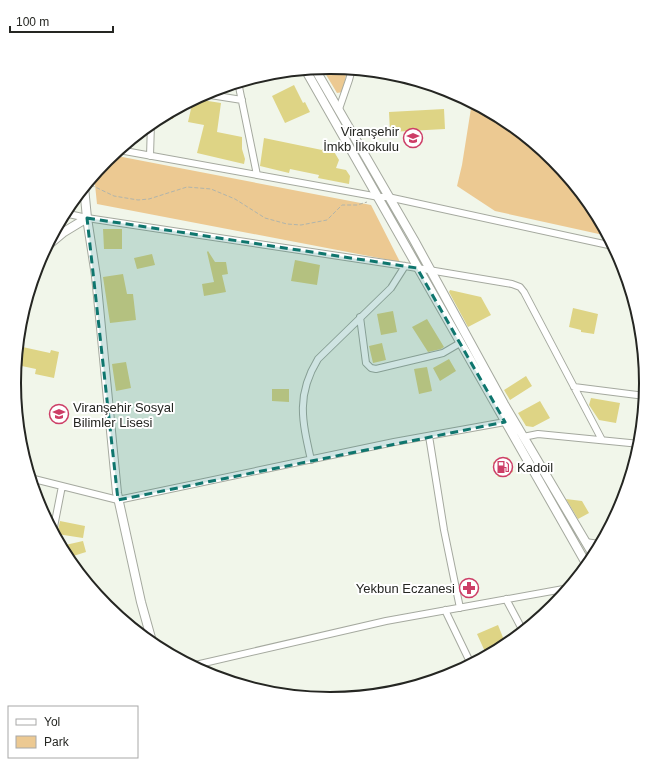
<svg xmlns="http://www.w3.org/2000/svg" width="660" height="766" font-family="Helvetica,sans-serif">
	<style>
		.green { fill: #ecc992 }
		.building { fill: #ded485 }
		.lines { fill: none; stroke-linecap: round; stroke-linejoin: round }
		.street-casing { stroke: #a5a99f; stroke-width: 8 }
		.secondary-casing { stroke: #a5a99f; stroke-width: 10 }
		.path { stroke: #b0b4ab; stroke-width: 1; stroke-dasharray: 4 2; stroke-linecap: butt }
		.street { stroke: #fff; stroke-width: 6 }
		.secondary { stroke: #fff; stroke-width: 8 }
		.marked { fill: #0f766e; fill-opacity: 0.2; stroke: #0f766e; stroke-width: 3; stroke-dasharray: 8 5; stroke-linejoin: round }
		.labels { text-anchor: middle; stroke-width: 4; stroke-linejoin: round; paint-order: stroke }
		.poi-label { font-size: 13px; fill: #252622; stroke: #fff; text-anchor: end }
		.rim { fill: none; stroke: #252622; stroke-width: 2 }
	</style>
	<rect width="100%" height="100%" fill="#f1f6ea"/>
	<path class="green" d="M330,67l17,2 -4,23 -6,1 -15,-25z
		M472,102l34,18 48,40 39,48 15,28 -113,-25 -38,-25 5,-21z
		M112,155l259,50 29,57 -303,-58 -3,-29 13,-16z"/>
	<path class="building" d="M360,70l21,2 -1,6 -21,-4z
		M294,85l9,18 2,-1 5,10 -25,11 -13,-27z
		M195,99l26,4 -4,29 25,5v12l3,10 -1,5 -47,-11 7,-28 -16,-3 5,-22z
		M175,109l-2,10 -12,-2 10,-6z
		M444,109l1,20 -55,3 -1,-20z
		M264,138l58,12v-1l11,1 6,10 -3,8 10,2 4,6 -1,8 -31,-6 1,-3 -29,-6 -1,4 -29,-7z
		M103,229h19v20h-18z
		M208,251l7,11h11l2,12 -6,1 4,17 -22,4 -2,-12 12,-2 -7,-30z
		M152,254l3,11 -18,4 -3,-11z
		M295,260l25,5 -3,20 -26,-4z
		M123,274l4,20h6l3,26 -26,3 -7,-46z
		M450,290l31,7 10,18 -23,12 -19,-35z
		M573,308l25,6 -4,20 -13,-2v-2l-12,-3z
		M393,311l4,21 -16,3 -4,-21z
		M427,319l17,28 -3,2 -13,3 -16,-25z
		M639,324h1l2,16 -6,-1z
		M382,343l4,17 -13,3 -4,-17z
		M18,346l32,7 1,-3 8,2 -5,26 -19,-4 1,-5 -19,-4 1,-2h-2z
		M449,359l7,12 -16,10 -7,-13z
		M126,362l5,26 -15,3 -4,-27z
		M427,367l5,24 -13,3 -5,-25z
		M526,376l6,10 -22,14 -6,-10z
		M272,389h17v13l-17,-1z
		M591,398l29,5 -4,20 -17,-3 -10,-15z
		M540,401l10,17 -17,9 -7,-1 -8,-13z
		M508,457l5,15 -15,5 -5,-15z
		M566,499l16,2 7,12 -11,6z
		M60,521l25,5 -2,12 -26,-4z
		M83,541l3,11 -19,6 -6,-12z
		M498,625l8,20 -19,11 -10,-22z"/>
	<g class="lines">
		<defs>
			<path id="street" d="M238,82l19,93
				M204,94l38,6
				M339,109l10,-29 3,-11
				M119,150l260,47h9l225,49
				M150,156l1,-33
				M64,213l23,5 318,48 107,18 8,3 4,5 78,148
				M360,317l6,46 5,5 5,1 67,-16 17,-10
				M574,387l71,9
				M429,436l15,94 16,78
				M523,437l15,-3 102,10
				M311,460c-9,-40 -15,-65 7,-101l73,-71 14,-22
				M30,478l88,22 276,-58 111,-20
				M53,532l9,-46
				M585,542l15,2
				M506,599l17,32
				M445,610l26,54
				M191,666l195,-45 183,-33"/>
			<path id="secondary" d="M305,69l282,496
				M315,69l99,171 90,164 90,152
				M84,187l3,31 9,58 21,217 24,109 12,43
				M46,247l18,-15 23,-14"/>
		</defs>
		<use href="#street" class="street-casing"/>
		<use href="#secondary" class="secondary-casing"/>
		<path class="path" d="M91,185l23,11 24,4 11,-1 38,-12 24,2 24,10 30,19 22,6 14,1 26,-5 15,-15h15l10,-3"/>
		<use href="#street" class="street"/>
		<use href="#secondary" class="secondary"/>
	</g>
	<path class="marked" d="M87,218l330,50 88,154 -387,78z"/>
	<defs>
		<symbol id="school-ring" viewBox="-11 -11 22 22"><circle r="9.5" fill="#fff" stroke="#cd3e67" stroke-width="1.5"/><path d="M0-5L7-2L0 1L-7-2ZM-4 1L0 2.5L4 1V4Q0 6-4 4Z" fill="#cd3e67"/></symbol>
		<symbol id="fuel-ring" viewBox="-11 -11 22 22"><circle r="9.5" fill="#fff" stroke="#cd3e67" stroke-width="1.5"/><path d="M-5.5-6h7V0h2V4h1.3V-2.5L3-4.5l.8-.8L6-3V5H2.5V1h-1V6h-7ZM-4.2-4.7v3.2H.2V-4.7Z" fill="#cd3e67"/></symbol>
		<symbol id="pharmacy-ring" viewBox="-11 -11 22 22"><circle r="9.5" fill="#fff" stroke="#cd3e67" stroke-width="1.5"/><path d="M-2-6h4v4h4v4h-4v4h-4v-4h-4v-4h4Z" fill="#cd3e67"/></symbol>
	</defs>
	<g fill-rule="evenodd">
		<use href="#school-ring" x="402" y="127" width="22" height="22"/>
		<use href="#school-ring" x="48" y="403" width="22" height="22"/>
		<use href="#fuel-ring" x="492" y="456" width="22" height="22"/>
		<use href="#pharmacy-ring" x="458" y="577" width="22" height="22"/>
	</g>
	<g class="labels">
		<g class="poi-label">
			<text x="399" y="136">Viranşehir<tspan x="399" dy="15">İmkb İlkokulu</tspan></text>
			<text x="73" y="412" text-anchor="start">Viranşehir Sosyal<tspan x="73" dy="15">Bilimler Lisesi</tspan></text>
			<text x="517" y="472" text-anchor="start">Kadoil</text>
			<text x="455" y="593">Yekbun Eczanesi</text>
		</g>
	</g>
	<path d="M0 0H660V766H0ZM21 383a309 309 0 1 1 618 0a309 309 0 1 1-618 0Z" fill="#fff" fill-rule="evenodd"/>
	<path class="rim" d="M21 383a309 309 0 1 1 618 0a309 309 0 1 1-618 0Z"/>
	<rect x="8" y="706" width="130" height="52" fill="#ffffff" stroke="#a8a8a7"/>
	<rect x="16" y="719" width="20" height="6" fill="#ffffff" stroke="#a8a8a7"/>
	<text x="44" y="726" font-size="12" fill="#252622">Yol</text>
	<rect x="16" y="736" width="20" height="12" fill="#ecc992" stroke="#a8a8a7"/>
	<text x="44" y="746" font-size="12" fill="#252622">Park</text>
	<path d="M10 26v6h103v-6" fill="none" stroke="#252622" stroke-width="2"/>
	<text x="16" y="26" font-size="12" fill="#252622" stroke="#ffffff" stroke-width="3" paint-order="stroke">100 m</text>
</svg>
